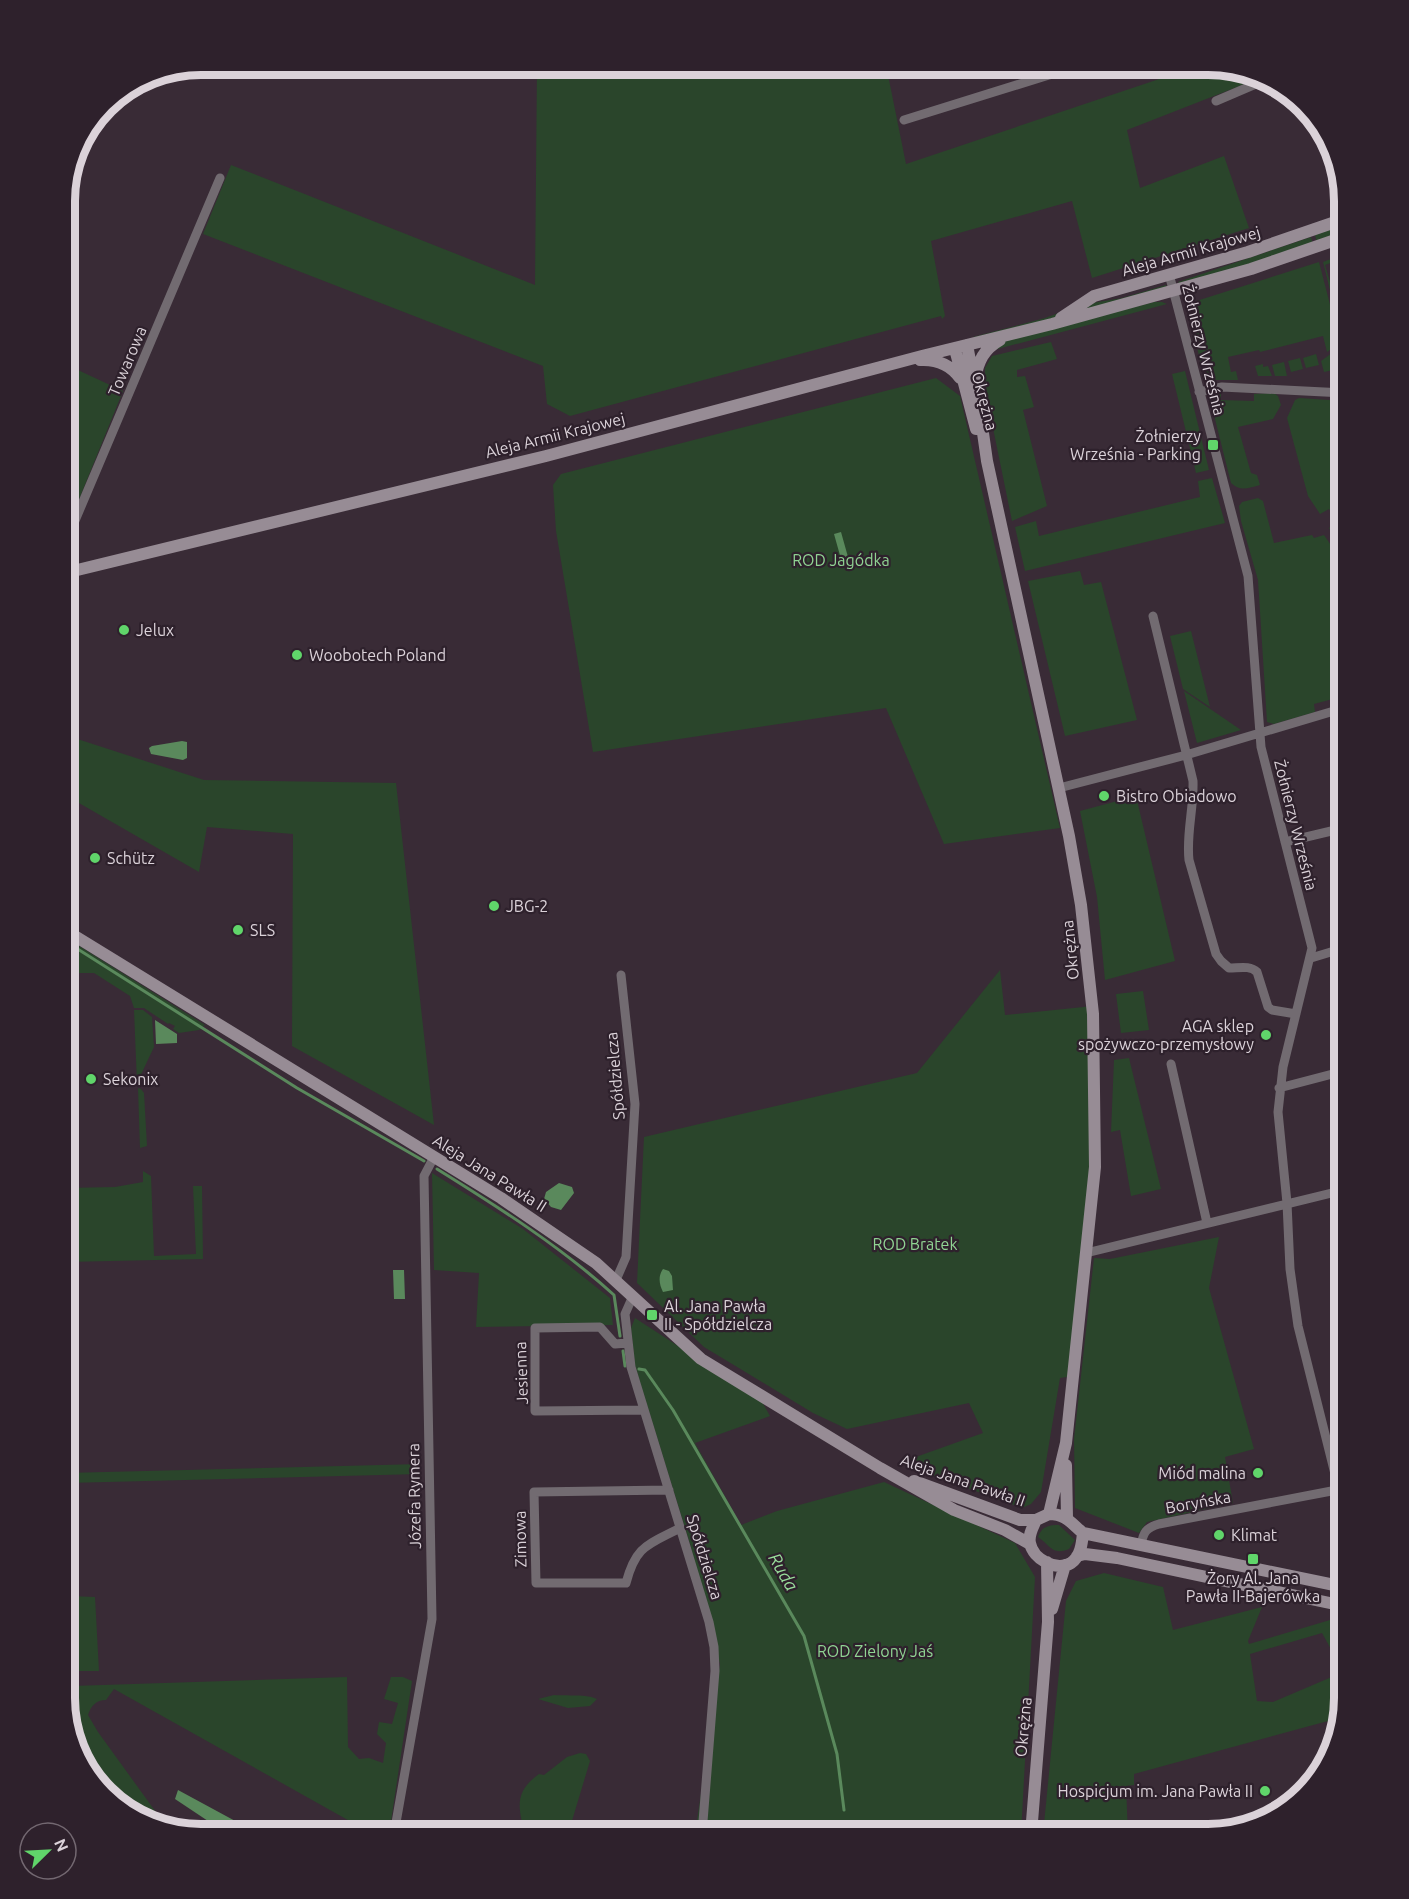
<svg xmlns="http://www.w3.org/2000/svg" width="1409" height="1899" font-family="Ubuntu,sans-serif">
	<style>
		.green { fill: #2a452b }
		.water { fill: #5a895c }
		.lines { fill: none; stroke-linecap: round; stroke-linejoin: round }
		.stream { stroke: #5a895c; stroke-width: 3 }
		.street { stroke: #726b71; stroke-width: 9 }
		.secondary { stroke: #978c95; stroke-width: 12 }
		.poi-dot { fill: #60d56a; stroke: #2e212c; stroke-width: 2 }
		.labels { text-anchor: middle; stroke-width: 4.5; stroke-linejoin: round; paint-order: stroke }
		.street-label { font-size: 16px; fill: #dbd2d9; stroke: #2e212c }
		.poi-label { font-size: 16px; fill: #dbd2d9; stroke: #2e212c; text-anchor: start }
		.park-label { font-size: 16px; fill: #90d493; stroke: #2e212c }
		.water-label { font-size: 18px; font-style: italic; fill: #98dc9a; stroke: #2e212c }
		.rim { fill: none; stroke: #dbd2d9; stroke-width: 8 }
	</style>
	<rect width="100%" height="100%" fill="#392b36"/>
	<path class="green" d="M537,65h349l20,99 295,-99h16l43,13 -133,52 13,58 84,-32 25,72 -157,50 -20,-77 -141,40 14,75 -3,3 -1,-3 -371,100 -23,-12 -4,-38 -340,-132 28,-69 304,120z
		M1344,225v8l-27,10 -2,-8z
		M1311,237l2,7 -51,17 -82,23 -2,-2z
		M1344,254v4l-19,7 18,61h1v20l-21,-84z
		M1319,262l21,81 -13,9 -4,-16 -63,16 -1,-2 -31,7 3,15 5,-1 2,9h-31l-3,-5 -16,-63 -1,-6 3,-3z
		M1166,285l1,3 -192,52 -2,-3 72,-19 35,-13 42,-7z
		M1154,302h8l5,2 -173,46 4,-5 10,-5z
		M1051,342l6,17 -40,11v7l8,-1 9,31 -11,3 24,96 -35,15 -27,-132v-21l7,-12z
		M1340,347l4,13v27l-6,1 -5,-18 -9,2 -3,-11z
		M1316,354l3,11 -13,3 -3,-10z
		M1300,358l3,11 -12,3 -3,-11z
		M1284,362l3,14h-12l-3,-11z
		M65,364l58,27 -58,143z
		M1263,364v3l5,-1 4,10h-14l-3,-10z
		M1185,371l24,99 -13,3 -24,-99z
		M936,378l24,18 100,432 -116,16 -58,-136 -293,44 -37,-221 -3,-46 8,-11z
		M1221,393v7l33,1v-7l20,-1 4,3 3,9 -8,14 -35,8 13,46 6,2 3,10c-11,3 -20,7 -29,-2l-20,-80 2,-3 -2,-5z
		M1299,398l45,3v130l-11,3 -4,-6 8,-6 -8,-13 -9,5 -12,-18 -21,-78 8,-18z
		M1212,478l13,45 -200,48 -10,-44 21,-6 3,15 161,-39 -2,-16z
		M1258,498l5,3 11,42 38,-8 2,3 10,-3 20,29v132l-30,8 1,8 -41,12 -7,-2 -9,-142 -17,-59 -2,-15 3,-4z
		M1080,571l4,14 17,-3 36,138 -72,16 -37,-155z
		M1191,631l19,76 -27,-18 -13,-53z
		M1184,691l57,39 -44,13z
		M65,735l139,45 192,3 38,342 -142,-79 1,-212 -86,-7 -8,45 -134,-77z
		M1136,796l39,165 -70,19 -8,-83 -17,-86z
		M65,937l140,88 -6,5 -20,3 -6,-4 2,-3 -6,-3 -1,1 -24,-16h-10l-4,-12 -36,-23h-29z
		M1000,970l5,45 88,-9 2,161 -21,209 -14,2 -19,114 -10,12 -9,4 -123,-45 84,-30 -14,-30 -122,26 -34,-16 -109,-66 -67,-64 7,-146 273,-64z
		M65,983l11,7 2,10 -13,1z
		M1143,991l6,39 -28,3 -5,-39z
		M134,1010h9l9,7 2,30 -17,36z
		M1129,1058l32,131 -30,7 -11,-66 -9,2 3,-72z
		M138,1088l3,1 3,4 3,53 -7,2z
		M143,1171l8,5 3,80 42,-2 -3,-68h9l1,73 -138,3v-74l50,-1 28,-5z
		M432,1173l91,56 87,69 3,27 -137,2 3,-54 -45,-3z
		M1219,1237l-10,51 45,161 -29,8 8,46 -86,19 -8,11 -64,-25 -1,-69 20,-181 16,1z
		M635,1318l126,82 9,16 -75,27 46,82 36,-14 107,-29 131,61 20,34 -14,257h-326l25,-170 -30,-120 -55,-178 -4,-38z
		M420,1464v10l-353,9 -2,3v-13z
		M1059,1525l16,15 -6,9c-17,7 -19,-4 -31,-12 4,-11 11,-12 21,-12z
		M1104,1573l59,14 10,43 89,-23 -14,34 1,3 81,-24 3,25 -1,6 -10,-18 -72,21 7,47 16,1 61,-26 10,20 -5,22 -205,56v11l-8,1 2,48h-85l23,-233 10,-20z
		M69,1596l26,1 4,74h-20l-14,-25v-44z
		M65,1665l3,5 4,16 275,-9 1,70 11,12 10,-1 14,5 3,-20 -9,-9 2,-12 13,2 6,-21 -14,-4 7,-22h12l9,4 -22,147 -6,6 -13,-1 -257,-144 -8,11c-10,0 -15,6 -18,15l10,17 68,94 -34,-10 -49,-49 -18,-69z
		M554,1695c11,1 34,-1 43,4l-7,7 -22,2 -30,-9z
		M580,1753l6,1 4,7 -22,73h-43c-7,-27 -11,-42 14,-60l5,1 23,-18z"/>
	<path class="water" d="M841,532l7,25 -7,2 -7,-25z
		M182,741l5,1v16l-4,2 -32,-6 -2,-6 3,-2z
		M155,1020l22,14v9l-21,1z
		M559,1183l13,4 2,6 -13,17 -10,-3 -7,-8 2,-7z
		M663,1269l6,2 3,5 1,14 -10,2c-4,-8 -5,-16 0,-23z
		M393,1270h11l1,29h-11z
		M178,1790l81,44h-28l-20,-11 -36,-24z"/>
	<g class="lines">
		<path class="stream" d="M65,941l232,147 127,73
			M437,1169c61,38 123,77 177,126l6,41
			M623,1351l2,15
			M639,1369l6,1 28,40 131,226 33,118 7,56
			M846,1824l1,10"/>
		<path class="street" d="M1216,101l49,-21
			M904,120l177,-55
			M1169,274l79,302 13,171 51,201 -29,119 -5,45 9,91 3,66 8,57 41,164
			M1199,392l23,-5 122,6
			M65,556l9,-33 146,-345
			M1153,616l40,165c1,27 -7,53 -4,79l27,94 5,7 8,7c10,0 21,-3 28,4l11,35 4,3 24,4
			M1059,788l127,-33 158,-47
			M1285,842l59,-14
			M1311,958l33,-10
			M1171,1064l36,159
			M1279,1088l65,-17
			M1086,1253l258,-63
			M616,1280l10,-23 9,-153 -14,-129
			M633,1296l-8,18 6,53 78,255 5,25 1,24 -13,163
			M627,1343l-12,1 -15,-17 -65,1v83l109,-1
			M669,1490l-135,2 2,91h90c10,-38 22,-38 54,-55
			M1141,1546c2,-14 5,-18 18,-22l183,-35
			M394,1834l38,-215 -8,-443 10,-19"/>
		<path class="secondary" d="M1061,318l33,-22 154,-44 96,-33
			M967,345l13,67 7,49 82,375 12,69 12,109 2,153 -29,276 -17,71
			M955,349l21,80
			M920,360c17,-1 30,4 40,18
			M975,379c3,-18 9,-30 25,-39
			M65,573l481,-117 376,-100 130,-32 199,-55 93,-32
			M65,930l436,268 95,65 105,96 179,109 74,42 51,20 25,14
			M1066,1465l1,53
			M914,1481l106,39h16
			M1049,1514c17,0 22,9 34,19 -1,10 -2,23 -12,30 -15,9 -38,-4 -41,-20 -2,-8 3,-16 6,-23z
			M1083,1533l261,54
			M1077,1556l8,-2 32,4 227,48
			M1052,1609l13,-44
			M1031,1834l17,-212 -1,-60"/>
	</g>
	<g class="poi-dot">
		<rect x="1207" y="439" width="12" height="12" rx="3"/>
		<circle cx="124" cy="630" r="6"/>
		<circle cx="297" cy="655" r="6"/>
		<circle cx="1104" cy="796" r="6"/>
		<circle cx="95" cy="858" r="6"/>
		<circle cx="494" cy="906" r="6"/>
		<circle cx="238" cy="930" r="6"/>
		<circle cx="1266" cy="1035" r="6"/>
		<circle cx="91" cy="1079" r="6"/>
		<rect x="646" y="1309" width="12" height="12" rx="3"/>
		<circle cx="1258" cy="1473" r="6"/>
		<circle cx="1219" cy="1535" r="6"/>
		<rect x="1247" y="1553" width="12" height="12" rx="3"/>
		<circle cx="1265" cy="1791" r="6"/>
	</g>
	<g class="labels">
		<g class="street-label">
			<text transform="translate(1191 251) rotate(-16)" y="6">Aleja Armii Krajowej</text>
			<text transform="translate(1204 350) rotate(76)" y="6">Żołnierzy Września</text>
			<text transform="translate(127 361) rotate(-67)" y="6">Towarowa</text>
			<text transform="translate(985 401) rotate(75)" y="6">Okrężna</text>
			<text transform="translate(555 435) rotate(-14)" y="6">Aleja Armii Krajowej</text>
			<text transform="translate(1296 825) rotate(76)" y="6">Żołnierzy Września</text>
			<text transform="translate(1070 950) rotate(-96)" y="6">Okrężna</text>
			<text transform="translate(615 1076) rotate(-95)" y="6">Spółdzielcza</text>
			<text transform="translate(490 1173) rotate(32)" y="6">Aleja Jana Pawła II</text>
			<text transform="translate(521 1373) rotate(-92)" y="6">Jesienna</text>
			<text transform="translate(963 1480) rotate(19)" y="6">Aleja Jana Pawła II</text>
			<text transform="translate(414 1496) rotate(-91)" y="6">Józefa Rymera</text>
			<text transform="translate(1198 1502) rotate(-10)" y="6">Boryńska</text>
			<text transform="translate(520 1539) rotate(-91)" y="6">Zimowa</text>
			<text transform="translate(705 1557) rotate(73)" y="6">Spółdzielcza</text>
			<text transform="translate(1023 1727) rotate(-85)" y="6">Okrężna</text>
		</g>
		<g class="poi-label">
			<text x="1201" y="442" text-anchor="end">Żołnierzy<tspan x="1201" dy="18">Września - Parking</tspan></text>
			<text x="136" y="636">Jelux</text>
			<text x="309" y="661">Woobotech Poland</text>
			<text x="1116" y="802">Bistro Obiadowo</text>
			<text x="107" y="864">Schütz</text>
			<text x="506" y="912">JBG-2</text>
			<text x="250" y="936">SLS</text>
			<text x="1254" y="1032" text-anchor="end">AGA sklep<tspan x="1254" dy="18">spożywczo-przemysłowy</tspan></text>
			<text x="103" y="1085">Sekonix</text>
			<text x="664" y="1312">Al. Jana Pawła<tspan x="664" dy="18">II - Spółdzielcza</tspan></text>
			<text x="1246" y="1479" text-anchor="end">Miód malina</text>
			<text x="1231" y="1541">Klimat</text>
			<text x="1253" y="1584" text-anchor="middle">Żory Al. Jana<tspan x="1253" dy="18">Pawła II-Bajerówka</tspan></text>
			<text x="1253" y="1797" text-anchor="end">Hospicjum im. Jana Pawła II</text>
		</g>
		<g class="park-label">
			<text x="841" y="566">ROD Jagódka</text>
			<text x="915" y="1250">ROD Bratek</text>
			<text x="875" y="1657">ROD Zielony Jaś</text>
		</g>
		<g class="water-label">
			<text transform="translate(783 1572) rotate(60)" y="6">Ruda</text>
		</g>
	</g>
	<path d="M0 0H1409V1899H0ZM201 75H1208A126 126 0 0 1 1334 201V1698A126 126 0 0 1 1208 1824H201A126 126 0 0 1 75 1698V201A126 126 0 0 1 201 75Z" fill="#2e212c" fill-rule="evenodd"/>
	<path class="rim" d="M201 75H1208A126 126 0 0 1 1334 201V1698A126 126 0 0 1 1208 1824H201A126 126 0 0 1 75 1698V201A126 126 0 0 1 201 75Z"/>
	<g transform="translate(48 1851) rotate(66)"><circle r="28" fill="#2e212c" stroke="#736871" stroke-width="1.5"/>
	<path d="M0-4.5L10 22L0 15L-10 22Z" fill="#60d56a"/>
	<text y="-9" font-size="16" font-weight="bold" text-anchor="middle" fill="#dbd2d9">N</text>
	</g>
</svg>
